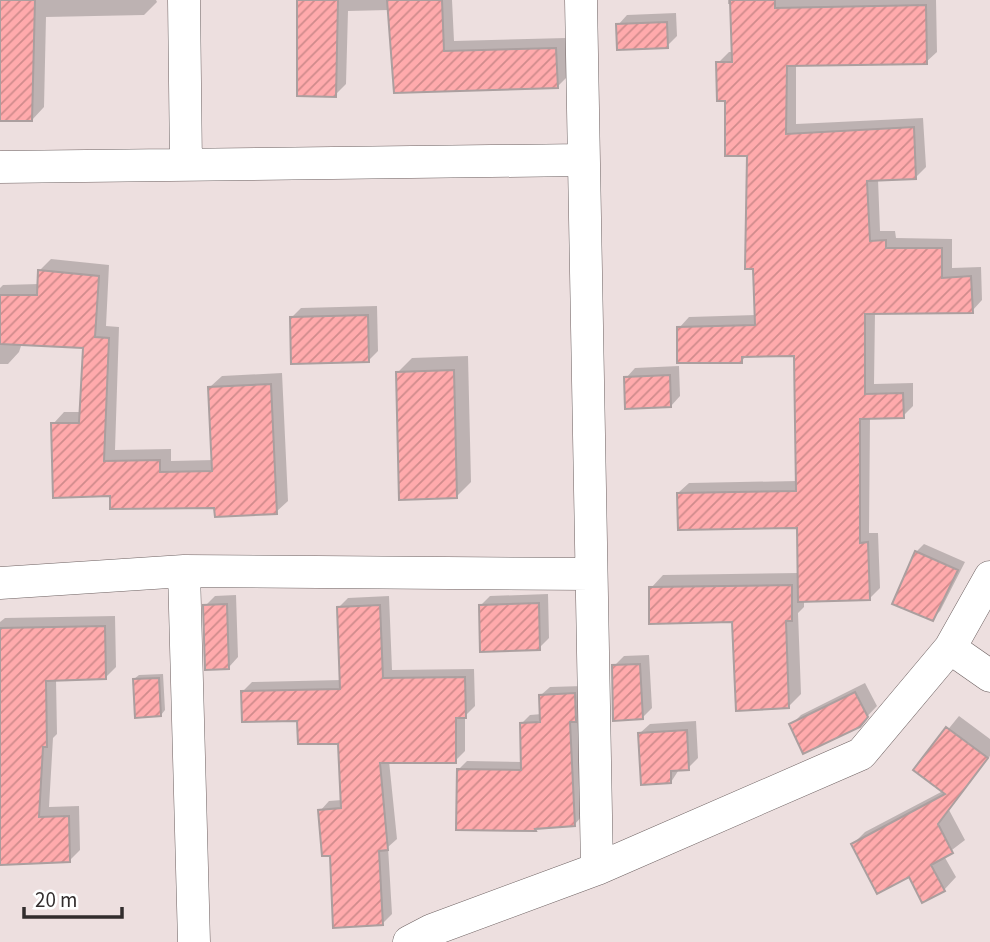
<svg xmlns="http://www.w3.org/2000/svg" width="990" height="942" font-family="'Source Sans 3',sans-serif">
	<style>
		.shadow { fill: #0003 }
		.building { fill: url(#building-hatch); stroke: #ab9f9f; stroke-width: 2 }
		.lines { fill: none; stroke-linecap: round; stroke-linejoin: round }
		.minor-casing { stroke: #6d6161; stroke-width: 33 }
		.minor { stroke: #fff; stroke-width: 32 }
	</style>
	<defs>
		<pattern id="building-hatch" width="6" height="6" patternUnits="userSpaceOnUse" patternTransform="scale(1.75)"><rect width="6" height="6" fill="#ffaaac"/><path d="M-1 1l2-2M0 6l6-6M5 7l2-2" fill="none" stroke="#cf8b8c"/></pattern>
	</defs>
	<rect width="100%" height="100%" fill="#eddfdf"/>
	<path class="shadow" d="M0,0h156l1,2 -13,13 -98,2 -2,90 -12,13 -32,-1z
		M299,0h153l2,41 112,-3 2,38 -11,11 -161,4 -7,-81 -41,1 -2,73 -11,11z
		M728,0h208l1,52 -11,10 -130,3v59l127,-6 3,49 -11,11 -37,1 2,52h15l1,7 56,1v29l29,-1 1,33 -10,11 -97,1 -1,72 39,-1v23l-10,10 -33,1 -1,116h9l2,55 -10,10 -66,2v7l-6,6 3,81 -13,13 -54,-87 -83,-32 12,-13 136,-2v-47l-121,-33 11,-10 109,-2 -2,-127 -49,1 -6,7 -62,-34 10,-11 67,-2 -8,-161 -21,-55 -9,-36 11,-11h4l-1,-48h-4z
		M676,13l1,23 -10,10 -49,-21 9,-10z
		M51,259l58,6 -3,61 13,1 -4,123 56,-1v12l43,-1 -4,-73 12,-11 60,-3 6,128 -12,11 -165,-17 -58,-71 11,-12h17l4,-66 -63,-3 -3,9 -11,12h-8v-76l3,-3 36,-1 1,-14z
		M377,306l1,45 -9,9 -77,-43 9,-9z
		M468,356l3,126 -15,15 -58,-125 14,-14z
		M679,366l1,30 -9,10 -45,-28 9,-10z
		M924,544l41,18 -25,49 -8,8 -16,-67z
		M548,594l1,44 -10,10 -58,-43 9,-9z
		M236,595l2,62 -9,10 -24,-61 10,-10z
		M389,596l3,74 82,-1 1,37 -10,10v35l-10,10h-66l8,78 -9,8 4,67 -9,9 -63,-112 9,-10 13,-1 -2,-58 -98,-50 10,-10 90,-2 -3,-73 9,-9z
		M115,616l1,51 -11,11 -49,1 1,55 -4,4 -4,69 30,-1 1,44 -11,11 -69,2v-241l5,-4z
		M649,655l3,53 -10,10 -28,-52 10,-10z
		M163,674l2,36 -4,5 -27,-36 5,-4z
		M865,683l12,23 -18,19h-68l10,-10z
		M583,686l1,26 -6,5 5,98 -8,9 -37,3 -3,3 -78,-2 1,-58 9,-9 55,1 -1,-38 9,-9 12,-1 -1,-19 9,-8z
		M959,716l31,23v17l-41,54 16,30 -21,16 12,21 -12,13 -91,-46 12,-12 78,-41 -28,-21z
		M696,721l2,37 -10,10h-8l-9,14 -31,-49 10,-9z"/>
	<path class="building" d="M0,0h35l-3,121h-32z
		M297,0h41l-2,97 -39,-1z
		M387,0h55l2,51 112,-3 2,40 -164,5z
		M730,0h45v8l151,-3 1,59 -140,2 -1,68 128,-7 2,52 -49,2 3,60 16,-1v8h56v30l29,-2 2,37 -108,1v80l38,-1 1,25 -44,1v124l8,-1 2,58 -72,2 -1,-74 -119,2 -1,-37 119,-2 -2,-135 -52,1v6h-65v-36l78,-2 -2,-56h-8l2,-113h-22v-55h-8l-1,-39h16z
		M667,22l1,26 -51,2 -1,-26z
		M38,270l61,6 -4,61 14,1 -5,123 56,-1v12l52,-1 -4,-84 63,-3 6,130 -62,3 -1,-9 -104,1v-13l-57,2 -2,-75h28l4,-75 -83,-4v-49h37z
		M368,315l1,47 -78,2 -1,-47z
		M454,370l3,128 -58,2 -3,-128z
		M670,375l1,32 -46,2 -1,-32z
		M915,551l43,19 -25,51 -41,-17z
		M792,585v36h-6l3,87 -53,3 -4,-89 -83,2v-37z
		M539,603l1,47 -60,2 -1,-47z
		M227,604l2,65 -24,1 -2,-65z
		M380,605l3,73 82,-1 1,41h-10v45h-76l8,87 -9,1 4,74 -50,3 -3,-72h-8l-4,-46 23,-2 -3,-64h-40l-1,-23 -55,1 -1,-31 99,-2 -3,-82z
		M105,626l1,53 -60,2 1,66h-4l-4,70 30,-1 1,46 -70,3v-237z
		M640,664l3,55 -30,2 -1,-56z
		M159,678l2,38 -26,2 -2,-39z
		M855,692l13,25 -8,10 -57,27 -14,-30z
		M575,693l1,29h-6l5,104 -40,3 1,2 -80,-1 1,-61 64,1 -1,-47 20,-1 -1,-27z
		M946,727l42,31 -50,66 15,29 -22,12 14,26 -23,12 -13,-26 -32,17 -26,-50 94,-50 -32,-24z
		M687,730l2,40 -18,1v12l-30,2 -3,-52z"/>
	<g class="lines">
		<defs>
			<path id="minor" d="M184,0l2,164
				M581,0l16,869
				M0,167l582,-7
				M184,571l10,371
				M0,583l184,-12 407,3
				M950,648l40,28
				M409,942l23,-12 165,-61 264,-115 89,-106 40,-71"/>
		</defs>
		<use href="#minor" class="minor-casing"/>
		<use href="#minor" class="minor"/>
	</g>
	<path d="M24 907v10h98v-10" fill="none" stroke="#322d2d" stroke-width="3.5"/>
	<text x="35" y="907" font-size="21" fill="#322d2d" stroke="#ffffff" stroke-width="5" paint-order="stroke">20 m</text>
</svg>
